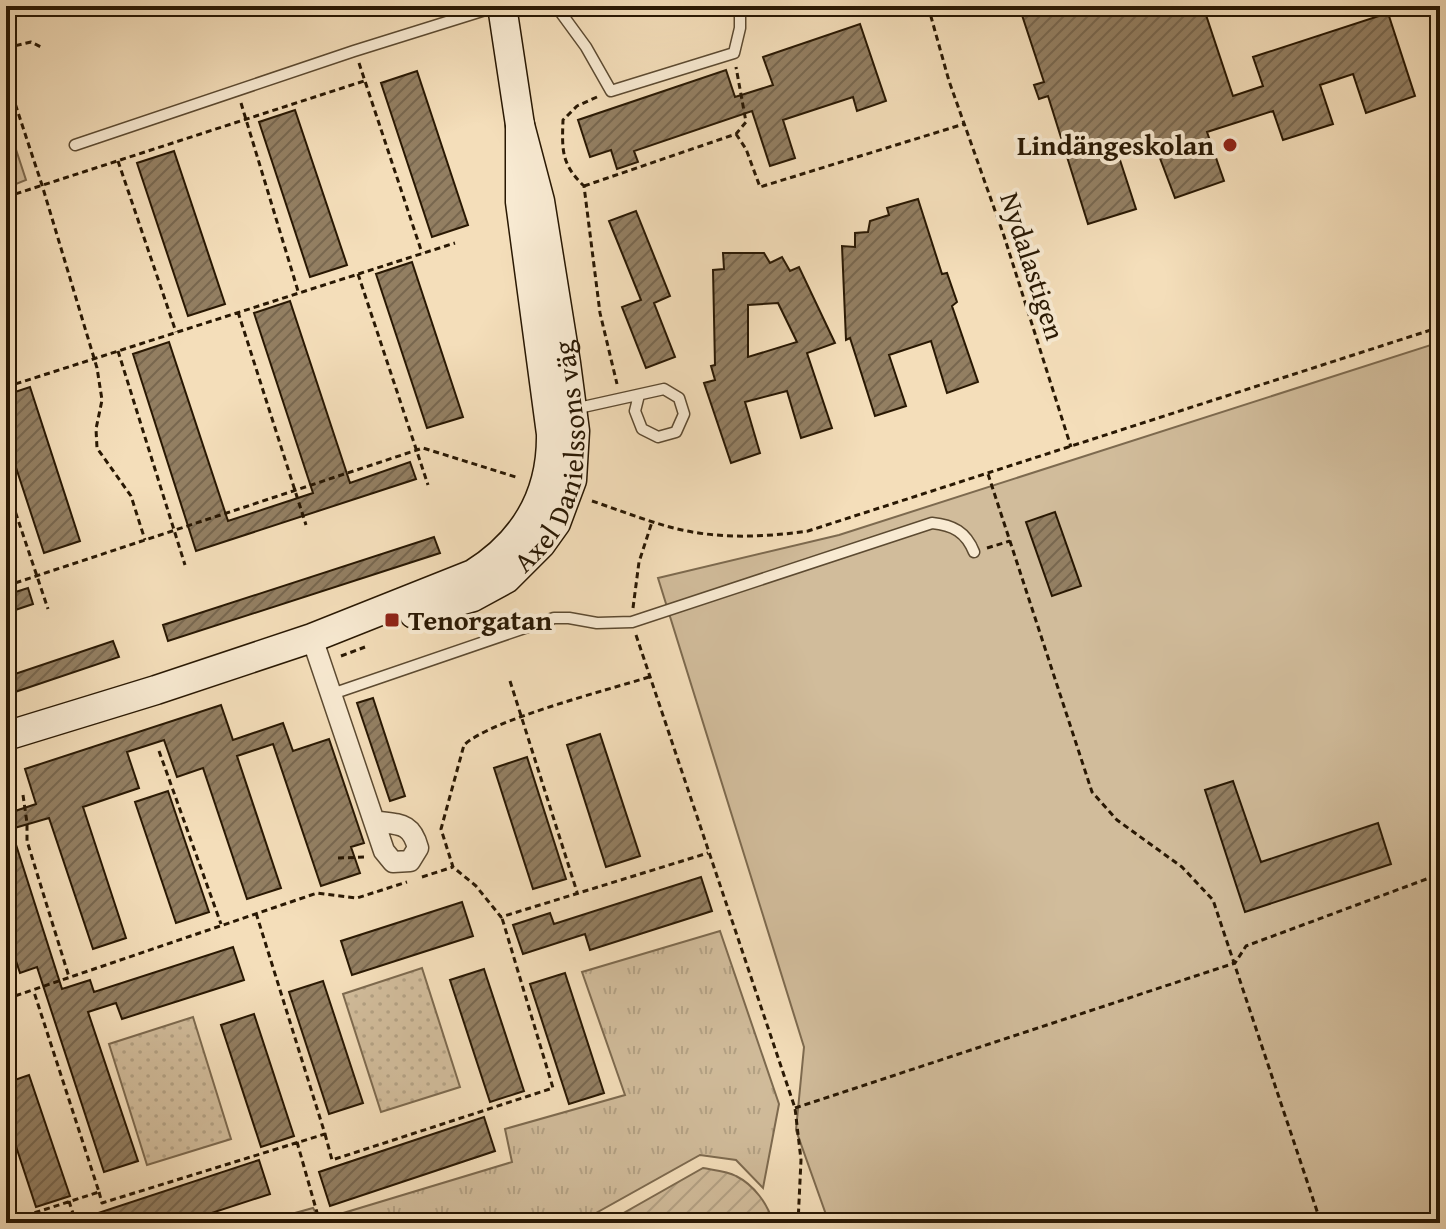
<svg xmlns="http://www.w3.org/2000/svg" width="1446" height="1229" font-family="'Gentium Book Plus',serif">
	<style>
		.grass { fill: url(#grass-dots); stroke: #7d6a4f; stroke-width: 2 }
		.park { fill: url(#park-tufts); stroke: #7d6a4f; stroke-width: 2 }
		.garden { fill: url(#garden-furrows); stroke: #7d6a4f; stroke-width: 2 }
		.pitch { fill: #d1bc9b; stroke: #7d6a4f; stroke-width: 2 }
		.building { fill: url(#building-hatch); stroke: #291803; stroke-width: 2; fill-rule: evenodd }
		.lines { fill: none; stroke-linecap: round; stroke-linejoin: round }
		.lane-casing { stroke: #5c4a31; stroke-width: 13 }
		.street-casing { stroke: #5c4a31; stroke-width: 23 }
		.secondary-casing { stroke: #291803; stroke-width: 31 }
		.path { stroke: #291803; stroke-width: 3; stroke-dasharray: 6 4; stroke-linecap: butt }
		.lane { stroke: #f8ead2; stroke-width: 10 }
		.street { stroke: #f8ead2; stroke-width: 20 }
		.secondary { stroke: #f8ead2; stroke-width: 28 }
		.poi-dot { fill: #8f2418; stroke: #f8ead2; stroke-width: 3 }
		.labels { text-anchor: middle; stroke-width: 8; stroke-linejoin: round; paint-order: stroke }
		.poi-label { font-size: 28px; font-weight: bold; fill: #291803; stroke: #f8ead2; text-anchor: end }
		.street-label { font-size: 28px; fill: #291803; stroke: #f8ead2 }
	</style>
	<defs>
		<pattern id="grass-dots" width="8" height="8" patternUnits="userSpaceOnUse" patternTransform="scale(2)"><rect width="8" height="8" fill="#d1bc9b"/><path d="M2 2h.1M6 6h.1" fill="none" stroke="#b3a184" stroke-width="1.8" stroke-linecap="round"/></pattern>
		<pattern id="park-tufts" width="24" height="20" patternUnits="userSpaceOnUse" patternTransform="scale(2)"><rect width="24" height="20" fill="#d1bc9b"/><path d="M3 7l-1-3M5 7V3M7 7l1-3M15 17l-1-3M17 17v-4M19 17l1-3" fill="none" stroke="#b3a184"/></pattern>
		<pattern id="garden-furrows" width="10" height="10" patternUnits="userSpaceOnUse" patternTransform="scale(2)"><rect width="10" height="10" fill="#d1bc9b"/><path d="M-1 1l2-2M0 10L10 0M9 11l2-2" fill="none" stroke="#b3a184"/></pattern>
		<pattern id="building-hatch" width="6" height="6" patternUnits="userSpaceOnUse" patternTransform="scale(2)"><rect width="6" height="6" fill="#937f62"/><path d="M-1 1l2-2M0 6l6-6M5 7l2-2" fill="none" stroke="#78674f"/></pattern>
	</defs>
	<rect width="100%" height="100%" fill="#f4deba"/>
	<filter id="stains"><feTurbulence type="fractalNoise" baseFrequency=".0025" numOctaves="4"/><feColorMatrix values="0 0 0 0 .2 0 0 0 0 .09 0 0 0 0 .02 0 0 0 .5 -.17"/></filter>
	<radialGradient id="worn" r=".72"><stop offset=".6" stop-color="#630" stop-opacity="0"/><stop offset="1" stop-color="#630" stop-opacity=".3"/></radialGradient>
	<path class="grass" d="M422,968l38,119 -79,25 -38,-118z
		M193,1017l38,122 -84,26 -38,-121z"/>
	<path class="park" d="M6,119l20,61 -20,8z
		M720,931l59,173 -16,84 -27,-28 -36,-5 -122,68h-319l54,-15 7,12 192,-58 -7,-33 120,-34 -43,-123z"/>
	<path class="garden" d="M703,1168c10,2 24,3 33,8 18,9 32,28 37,47h-167z"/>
	<path class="pitch" d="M1440,342v881h-611l-33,-93 8,-83 -146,-469 181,-43z"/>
	<path class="building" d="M1019,6h184l30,90 30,-10 -10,-29 135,-44 27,83 -49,17 -13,-39 -33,11 13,39 -50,16 -10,-29 -66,21 17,49 -49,17 -20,-53 -36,12 17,52 -48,15 -40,-128 -9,3 -5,-14 10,-3z
		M860,24l26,77 -29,10 -4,-14 -70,23 12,38 -25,8 -18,-55 -118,40 4,11 -21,7 -6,-19 -21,7 -12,-37 148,-50 9,27 38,-12 -10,-28z
		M417,71l51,154 -36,12 -51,-154z
		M295,110l52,155 -37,12 -51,-155z
		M174,151l51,153 -37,12 -51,-153z
		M918,199l24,75 5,-1 10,29 -5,4 26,76 -31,11 -16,-52 -42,14 17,51 -31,10 -25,-78 -4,2 -4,-94 13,1v-14l13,-1 2,-11 19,-6 -2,-7z
		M636,211l34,85 -16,7 21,54 -29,11 -24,-61 19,-7 -32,-79z
		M723,253h41l6,10 12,-6 8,14 9,-4 36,76 -28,10 25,75 -31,10 -14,-47 -42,11 15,51 -29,10 -27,-80 11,-3 -4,-14 4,-1 -2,-95 11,-1zM778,303l19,39 -49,15v-52z
		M412,262l51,155 -36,11 -51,-154z
		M290,301l60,182 60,-21 6,17 -220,72 -63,-197 36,-12 59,179 85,-28 -59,-180z
		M30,387l50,154 -36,12 -38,-116v-42z
		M1055,512l26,74 -29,10 -26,-74z
		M434,537l6,16 -272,88 -5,-16z
		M28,588l5,16 -27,9v-18z
		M113,641l6,16 -113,38v-18z
		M373,698l32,98 -15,5 -33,-98z
		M221,705l12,35 50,-17 10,28 36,-12 35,104 -13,4 9,26 -39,13 -48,-142 -36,12 44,132 -34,11 -44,-131 -26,9 -13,-37 -37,12 12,36 -56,19 43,131 -33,11 -44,-131 -38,11 51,160 28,-9 4,12 139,-45 11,33 -122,39 -6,-16 -28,9 50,149 -34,11 -67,-205 -17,6 -14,-42v-117l30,-10 -11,-35z
		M600,734l40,122 -34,11 -39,-122z
		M527,757l39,122 -33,10 -39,-121z
		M1233,781l28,81 117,-39 13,41 -146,48 -40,-122z
		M168,791l41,121 -33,11 -41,-121z
		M701,877l11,34 -122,39 -5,-16 -62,20 -10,-29 37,-12 4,11z
		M462,902l11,34 -121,39 -11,-34z
		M484,969l40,122 -34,11 -40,-122z
		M565,973l39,120 -35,11 -39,-120z
		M323,981l40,122 -34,11 -40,-122z
		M254,1014l40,122 -33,11 -40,-122z
		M29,1075l41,121 -34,11 -30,-91v-33z
		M484,1117l11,34 -165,55 -11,-34z
		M259,1160l11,34 -89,29h-104v-3z"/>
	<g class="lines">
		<defs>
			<path id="lane" d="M556,6l30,41 25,44 123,-38 6,-25v-22
				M75,145l279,-94 144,-45
				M574,409l90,-20 15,9 5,16 -8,18 -18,5 -16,-8 -7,-18 4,-16
				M332,694l222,-76h15l28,5 35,-1 300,-99c21,2 34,9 42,29"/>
			<path id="street" d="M312,638l72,213 9,11 17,-1 8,-13c-7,-27 -20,-23 -44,-27"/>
			<g id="secondary">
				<path id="s1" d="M414,614l59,-17 33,-18 35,-35 15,-21 16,-43 3,-49 -9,-68 -26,-162 -20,-76 -18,-119"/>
				<path d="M6,736l150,-46 156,-52 161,-64c51,-32 79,-79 78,-140l-31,-232v-77"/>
			</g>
		</defs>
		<use href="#lane" class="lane-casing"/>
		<use href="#street" class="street-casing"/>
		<use href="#secondary" class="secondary-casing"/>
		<path class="path" d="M928,6l21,75 55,155 67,211
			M6,48l25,-6 10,5
			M359,63l63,190
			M6,76l36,109 55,183 5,32 -6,29 1,19 34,48 14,44
			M597,97l-20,9 -14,14c-1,30 -2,44 21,66l16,127 17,71
			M241,103l57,188
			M736,134l10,15 14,38 204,-63
			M118,161l58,171
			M584,186l152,-52 10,-12 -10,-55
			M6,197l358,-116
			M358,274l70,211
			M238,312l68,213
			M118,351l67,214
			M6,387l449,-144
			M988,474l104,318 25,28 65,47 31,33 108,323
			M6,484l42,125
			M592,501c30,10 59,22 90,29 42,9 84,7 126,1l632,-204
			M987,548l23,-7
			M6,586l417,-138 96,30
			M633,608l6,-46 13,-40
			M636,635l159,473 6,52 -3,63
			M341,656l24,-9
			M649,677c-41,13 -159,43 -185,68l-23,84 12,38 23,19 25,31 207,-64
			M510,681l67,211
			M159,751l62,173
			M23,795l4,28v18l42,136
			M338,858l27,-1
			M422,877l31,-10
			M6,999l311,-106 40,5 50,-16
			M795,1108l440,-145 11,-17 194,-72
			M325,1134l7,26 221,-72 -51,-170
			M297,1142l23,81
			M99,1192l3,11 223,-69 -69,-221
			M69,1201l7,22
			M6,1222l93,-30 -65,-200"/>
		<use href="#lane" class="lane"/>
		<use href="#street" class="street"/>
		<use href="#secondary" class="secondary"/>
	</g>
	<g class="poi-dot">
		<circle cx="1230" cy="145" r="8"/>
		<rect x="384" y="612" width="16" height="16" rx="4"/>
	</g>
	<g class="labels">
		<g class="poi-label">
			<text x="1214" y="155">Lindängeskolan</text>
			<text x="408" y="630" text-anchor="start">Tenorgatan</text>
		</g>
		<g class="street-label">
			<text transform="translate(1033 266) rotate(72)" y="10">Nydalastigen</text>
			<text dy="10" stroke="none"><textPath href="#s1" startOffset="238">Axel Danielssons väg</textPath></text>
		</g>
	</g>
	<rect width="1446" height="1229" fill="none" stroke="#f4deba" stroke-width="32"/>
	<rect x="8" y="8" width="1430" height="1213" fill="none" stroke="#291803" stroke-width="4"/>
	<rect x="16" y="16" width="1414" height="1197" fill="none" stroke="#291803" stroke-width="2"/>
	<rect width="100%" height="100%" filter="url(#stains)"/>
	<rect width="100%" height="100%" fill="url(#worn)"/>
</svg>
